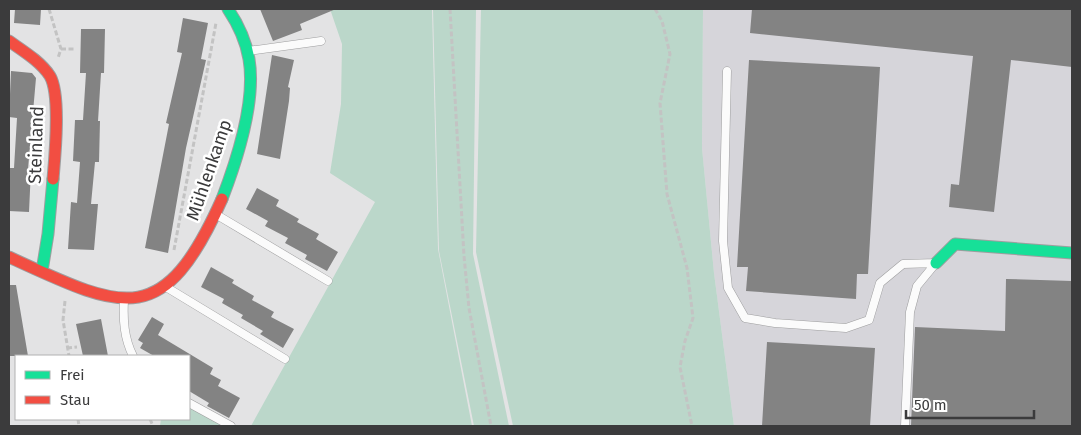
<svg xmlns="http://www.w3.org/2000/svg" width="1081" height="435" font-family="'Fira Sans',sans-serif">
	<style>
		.built { fill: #d6d5da }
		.green { fill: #bbd7ca }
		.building { fill: #838383 }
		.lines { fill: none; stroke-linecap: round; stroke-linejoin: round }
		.lane-casing { stroke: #9e9e9f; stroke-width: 9 }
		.fast-casing { stroke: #9e9e9f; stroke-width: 13 }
		.jam-casing { stroke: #9e9e9f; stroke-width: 13 }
		.path { stroke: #c3c3c3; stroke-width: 3; stroke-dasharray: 5 2.5; stroke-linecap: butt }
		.lane { stroke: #fbfbfb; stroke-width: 8 }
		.fast { stroke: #16e098; stroke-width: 11 }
		.jam { stroke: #f24e42; stroke-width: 11 }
		.labels { text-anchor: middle; stroke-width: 5; stroke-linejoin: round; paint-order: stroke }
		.street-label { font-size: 18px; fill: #3b3b3c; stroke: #fff }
	</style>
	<rect width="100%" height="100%" fill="#e3e3e4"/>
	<path class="built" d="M703,9h369v417h-338l-20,-153 -12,-125z"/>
	<path class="green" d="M330,9h102l6,240 34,177h-221l124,-224 -45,-29 11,-69 1,-60z
		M433,9h43l-3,245 36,172h-35l-35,-175z
		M481,9h222l-1,139 12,125 20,153h-221l-37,-174z
		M189,406l34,20h-63l1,-7h28z"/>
	<path class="building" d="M15,9h26l-1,16 -26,-2z
		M260,9h76l-36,15 2,6 -29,11z
		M752,9h320v58l-61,-7 -17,152 -45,-5 2,-23 8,1 14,-129 -223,-23z
		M183,18l25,5 -7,36 5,1 -20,88 -18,105 -23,-5 24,-124 -3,-1 16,-70 -5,-1z
		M81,29h24l-1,44h-3l-3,48h2l-1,41h-4l-4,42h7l-4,46 -26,-1 3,-47 6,1 3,-41 -7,-1 2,-41h8l3,-47h-6z
		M272,55l22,5 -6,27 2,1 -1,13 -9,58 -23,-5z
		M749,60l131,7 -12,207h-11l-1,25 -110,-8 2,-24h-11z
		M11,71l21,2 4,5 -8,91h3l-2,43 -20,-1v-43h5l3,-50 -8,-1z
		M257,188l22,12 -3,6 23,13 -2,3 22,12 -3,5 22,13 -11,19 -22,-12 2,-4 -22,-12 3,-5 -23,-12 3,-5 -22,-12z
		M211,267l23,13 -2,3 22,13 -2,4 22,12 -3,5 23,12 -11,19 -23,-14 3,-3 -22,-13 2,-3 -21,-12 2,-4 -23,-12z
		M1006,279l66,2v145h-161l4,-99 90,4z
		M9,285h7l12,71h-19z
		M152,317l12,7 -6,11 55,33 -3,6 11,6 -3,6 22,12 -11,20 -22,-12 2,-3 -20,-12v-35h-35l-14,-8 3,-5 -5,-3z
		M101,319l7,37h-25l-7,-32z
		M767,342l108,6 -5,78h-108z"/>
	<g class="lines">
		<defs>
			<path id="lane" d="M248,51l73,-10
				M727,71l-4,170 5,47 17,30 30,5 71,5 23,-8 11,-37 23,-19 33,-1
				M217,215l111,66
				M166,287l119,72
				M124,300c-1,20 0,38 9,56
				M189,403l42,23
				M905,426l5,-114 7,-26 19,-23"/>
			<path id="fast" d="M222,199c15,-39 34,-99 27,-140 -3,-18 -11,-35 -21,-50
				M936,263l19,-19 117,9
				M42,271l6,-37 5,-55"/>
			<path id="jam" d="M9,41c14,10 31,20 41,35 11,19 5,80 3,103
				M9,257c115,53 154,74 213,-58"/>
		</defs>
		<use href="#lane" class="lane-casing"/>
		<use href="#fast" class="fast-casing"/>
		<use href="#jam" class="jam-casing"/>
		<path class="path" d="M49,9l12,40 -3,9
			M450,9l14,247 5,52 22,118
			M655,9l7,12 8,33 -10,49 7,91 20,74 6,50 -8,23 -5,26 12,59
			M61,49h15
			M174,250l42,-227
			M65,301l-2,19 6,36
			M67,348l10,-1
			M78,419l1,7
			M150,419l3,7"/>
		<use href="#lane" class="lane"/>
		<use href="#fast" class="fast"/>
		<use href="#jam" class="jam"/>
	</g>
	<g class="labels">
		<g class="street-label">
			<text transform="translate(36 145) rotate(-88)" y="6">Steinland</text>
			<text transform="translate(209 170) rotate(-71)" y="6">Mühlenkamp</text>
		</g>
	</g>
	<rect width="1081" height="435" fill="none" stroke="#3b3b3c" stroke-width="20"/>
	<rect x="15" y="355" width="175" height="65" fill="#ffffff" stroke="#b1b1b1"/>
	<rect x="25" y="371" width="25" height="8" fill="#16e098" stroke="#b1b1b1"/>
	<text x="60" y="380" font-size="15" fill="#3b3b3c">Frei</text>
	<rect x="25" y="396" width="25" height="8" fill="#f24e42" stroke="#b1b1b1"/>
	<text x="60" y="405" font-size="15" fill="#3b3b3c">Stau</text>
	<path d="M906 410v8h128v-8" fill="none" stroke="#3b3b3c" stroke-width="2.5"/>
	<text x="914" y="410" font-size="15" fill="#3b3b3c" stroke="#ffffff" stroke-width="4" paint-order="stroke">50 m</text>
</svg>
